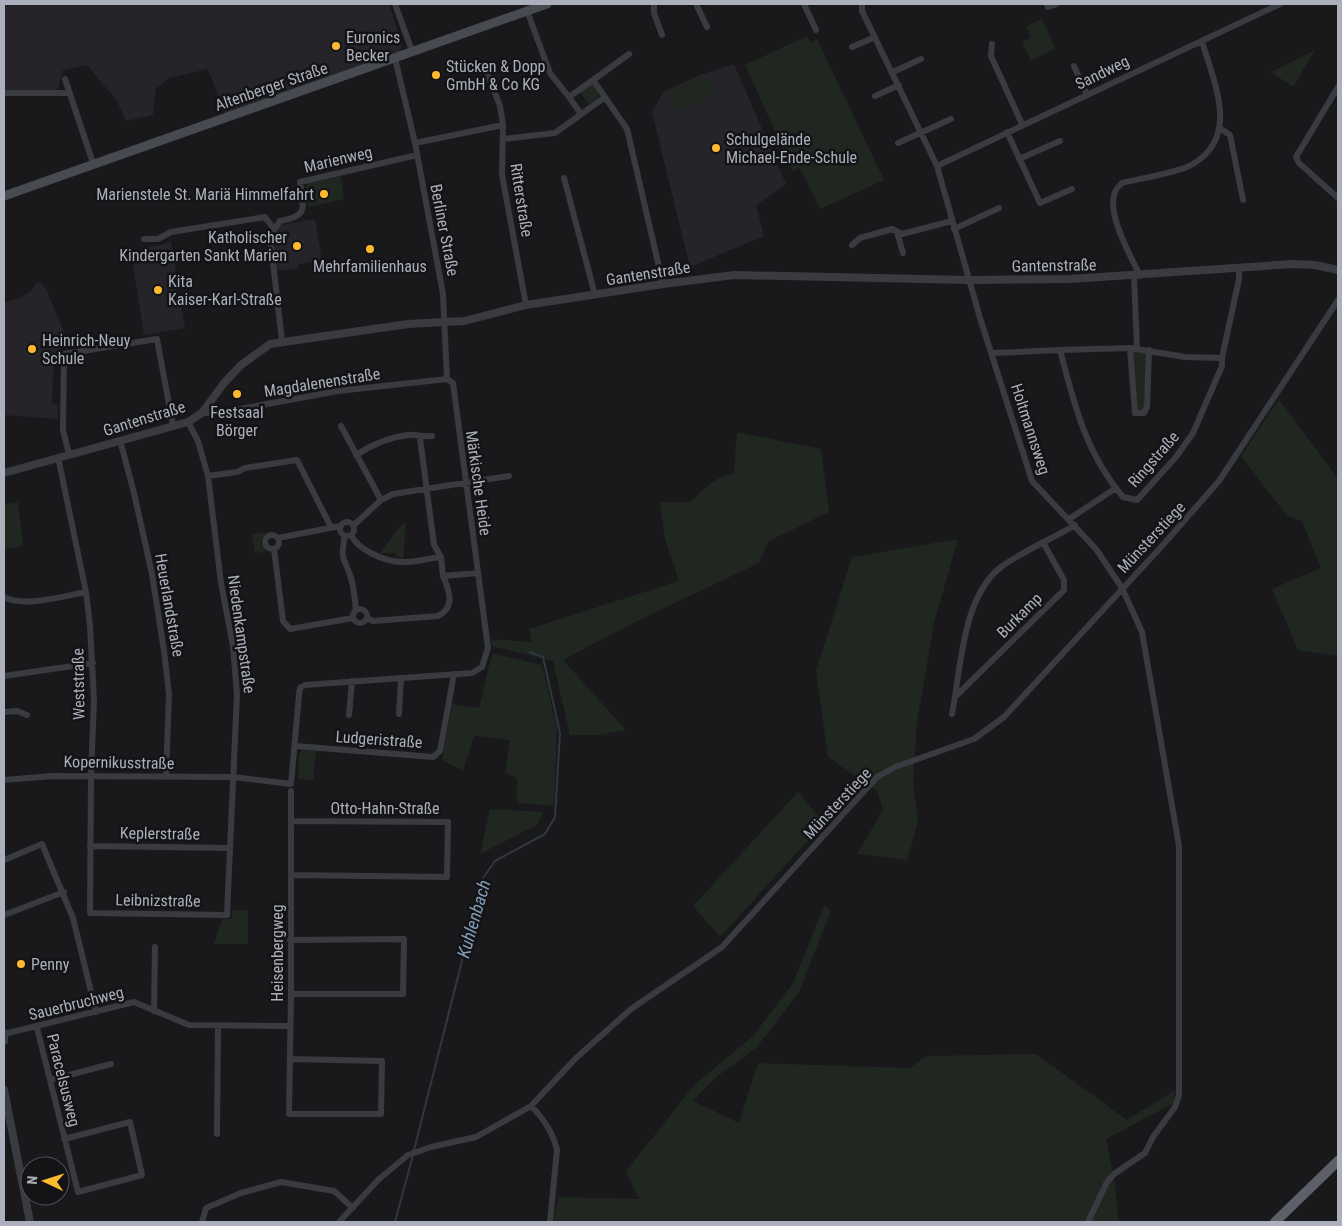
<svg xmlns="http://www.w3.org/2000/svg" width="1342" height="1226" font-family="'Roboto Condensed',sans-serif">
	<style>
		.built { fill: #252529 }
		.green { fill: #1f2720 }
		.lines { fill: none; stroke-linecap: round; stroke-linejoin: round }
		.stream { stroke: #2e3841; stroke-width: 2 }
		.minor { stroke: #3a3b41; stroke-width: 6 }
		.tertiary { stroke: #3a3b41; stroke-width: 8 }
		.secondary { stroke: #484a51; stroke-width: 9 }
		.trunk { stroke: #5e6069; stroke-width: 10 }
		.poi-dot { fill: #feb92f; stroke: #141417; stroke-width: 2 }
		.labels { text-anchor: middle; stroke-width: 5; stroke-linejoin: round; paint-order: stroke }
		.poi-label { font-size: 16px; fill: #abb0bc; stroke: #141417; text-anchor: start }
		.street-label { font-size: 16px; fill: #abb0bc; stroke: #141417 }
		.water-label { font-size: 18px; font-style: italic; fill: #809eb9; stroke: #141417 }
	</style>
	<rect width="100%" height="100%" fill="#19191c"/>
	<path class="built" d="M4,4h385l13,40 -3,11 -173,62 -18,-48 -39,9 -13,11 -3,26 -27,6 -9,-20 -30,-36 -24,5 -5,19 -20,7 -34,-1z
		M734,64l52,120 -30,21 8,31 -74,31 -38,-155 11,-20 37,-17z
		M315,219l7,42 -24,3 1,4 -22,3 -4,-33 8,-13z
		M171,242l14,86 -41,7 -13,-83z
		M38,281l8,8 18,43 -2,15 -8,8 -2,48 5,2 1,14 -54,-4v-113l13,-3 13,-7z"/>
	<path class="green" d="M1042,19l13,29 -24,13 -9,-19 9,-5 -5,-11z
		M807,36l3,6 7,-3 67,141 -64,29 -20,-41 -7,3 -48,-106z
		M1315,50l-22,37 -22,-15z
		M707,74l10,20 -40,18 -10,-19z
		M592,84l7,9 -1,4 -9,7 -10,-12z
		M341,176l3,23 -36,8 -3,-17 3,-7z
		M1131,349l16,2 -2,56 -2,5 -7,-1z
		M1279,399l59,80v177l-40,-6 -26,-61 49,-21 -19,-47 -15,-5 -46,-60z
		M737,432l84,17 8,63 -60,29 -10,22 -122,58 -74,39 63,70 -28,5h-28l-17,-74 -61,-15 -1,-7 41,3 -3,-13 150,-48 -14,-42 -5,-37h30c15,-14 24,-25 44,-28z
		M18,502l5,44 -19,3v-45z
		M406,522l-3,38 -9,-7h-14l19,-26z
		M265,532l-4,11 5,9 -11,1 -3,-19z
		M958,539l-24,84 -17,99 -4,58 5,42 -11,38 -50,-6 26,-44 -6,-19 -49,-34 -12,-86 36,-114z
		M492,653l50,12 15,64 -3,77 -37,-3v-25l-12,-5 5,-33 -36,-4 -11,35 -21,-11 10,-56 27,4z
		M302,750l14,1 -3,29 -15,-1 1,-26z
		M798,792l26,31 -104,114 -27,-31z
		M490,809l53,3 -6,13 -57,29z
		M824,905l7,6 -32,81 -42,55 -42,31 -22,23 46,22 19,-60 152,5 16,-12 110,-2 91,66 48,-30 -1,13 -68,36 8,40 5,43h-565l4,-25 81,2 -13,-28 69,-87 58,-48 40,-53z
		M232,910h16v34h-34l8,-25h9z"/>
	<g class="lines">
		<path class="stream" d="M414,1150l69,-272 12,-17 50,-27 10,-17 5,-84 -17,-76 -13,-5
			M395,1222l18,-67"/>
		<path class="minor" d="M395,4l17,47
			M654,4v9l8,22
			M696,4l11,23
			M804,4l12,26
			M862,4v7l75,155 43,152 52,163 64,68 26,39 20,44 37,214v249l-4,12 -22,30 -8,16 -31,21 -7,8 -19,40
			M1047,4l1,3 9,-3
			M527,11l23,62 19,24
			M992,44l-1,12 31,68
			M852,47l23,-10
			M1074,66l13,29
			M486,70l14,36 3,19 -1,50 24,130
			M893,72l28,-13
			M65,79l28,84
			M593,80l36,-26
			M1338,87l-42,70 3,6 39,35
			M4,93h64
			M875,96l24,-11
			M581,114l-12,-17 24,-17 34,49 36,155
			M1221,129l9,6 13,65
			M1007,132l33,71 32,-14
			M503,139l52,-6 50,-36
			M415,143l88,-18
			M898,143l53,-24
			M1019,159l41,-18
			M937,166l343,-162
			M564,178l31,117
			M954,229l45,-21
			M897,232l6,21
			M144,239h14l13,-7 94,-15 9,12
			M852,245l8,-7 32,-9 10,5 50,-13
			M1134,276l3,72
			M1140,276c-9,-20 -34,-62 -25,-84 1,-3 5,-7 7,-9 19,-5 56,-10 71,-19 48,-28 20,-83 9,-123
			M282,341l-12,-105 10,-15c30,-5 23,-14 20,-39l117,-27
			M1130,348l5,65h9l3,-6 2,-57
			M993,353l67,-3
			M1222,358l-37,-1 -55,-9 -70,2c14,54 26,104 63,147l14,3 39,-43 17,-24 29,-67v-8l17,-79v-10
			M202,413h16l120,-22 109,-12
			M341,426l40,74
			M420,438l14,107 7,12 2,19
			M120,440l14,53 18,81 12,77 5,43 -3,83
			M69,454l-6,-24 1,-76 93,-15 16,87
			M356,455c17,-11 33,-18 52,-20 8,-1 14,2 24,1
			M58,457l28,135 4,34 4,74 -3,76 -1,137 137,2 10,-221 -4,-48 -12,-63 -13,-107 -10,-35 -10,-19
			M208,476l29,-4 8,-4 52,-8 34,67
			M1069,519l47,-31
			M340 529a7 7 0 1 1 14 0a7 7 0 1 1-14 0Z
			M354,525l27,-25 12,-6 116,-18
			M265 542a7 7 0 1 1 14 0a7 7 0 1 1-14 0Z
			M351,535c7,15 33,26 50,27 13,1 27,-4 40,-5
			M345,536c-5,25 -1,20 6,42 3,10 4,21 5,32
			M278,538l62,-12
			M274,549l9,72 7,8 63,-11
			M4,597c19,11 61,-1 82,-5
			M353 616a7 7 0 1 1 14 0a7 7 0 1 1-14 0Z
			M367,618l6,3 65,-5c17,-9 12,-24 5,-40l35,-3
			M4,676l89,-13
			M956,696l108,-106v-10l-20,-36
			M4,712l13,-1 10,4
			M399,714l2,-36
			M952,714c9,-45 10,-117 49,-147 20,-15 51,-28 74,-42
			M349,715l3,-34
			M295,746l138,11 7,-6 14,-77
			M4,780l49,-4 181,1 57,7 8,-89 1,-7 5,-3 167,-12 10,-6 6,-19 -35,-265 -6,-4 -4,-85 -28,-151 -20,-85
			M291,821l157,1 -1,55 -156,-2
			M90,846l140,2
			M4,860l38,-16 31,74 23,94
			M4,915l60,-23
			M290,940l114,-1 -1,55h-112
			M154,1011l1,-64
			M37,1028l41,164 64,-17 -12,-53 -66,17
			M4,1034l130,-32 55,23 101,1
			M290,1059l92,2 -1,53h-92c1,-40 1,-80 2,-120v-203
			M50,1080l61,-16
			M531,1106c13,13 22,26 26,44l-7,72
			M217,1134l1,-108
			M202,1222l4,-14 35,-15 40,-11 53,9 19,17
			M339,1222l40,-43 29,-24 23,-8 45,-10 55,-31 45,-48 55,-49 91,-62 155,-170 18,-10 79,-28 30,-22 158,-171 57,-65 119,-181"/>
		<path class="tertiary" d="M4,473l184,-51 14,-9 22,-30 17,-18 29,-21 138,-20 56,-3 62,-16 137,-21 71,-9 235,5 101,-1 223,-15 22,1 23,5
			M4,1033v8
			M4,1090l26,132"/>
		<path class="secondary" d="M4,196l543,-192"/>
		<path class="trunk" d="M1275,1222l63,-61"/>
	</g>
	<g class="poi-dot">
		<circle cx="336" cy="46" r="5"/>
		<circle cx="436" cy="75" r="5"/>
		<circle cx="716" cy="148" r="5"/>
		<circle cx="324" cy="194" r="5"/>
		<circle cx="297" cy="246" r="5"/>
		<circle cx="370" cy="249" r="5"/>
		<circle cx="158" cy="290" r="5"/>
		<circle cx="32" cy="349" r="5"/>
		<circle cx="237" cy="394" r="5"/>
		<circle cx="21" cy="964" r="5"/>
	</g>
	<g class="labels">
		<g class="poi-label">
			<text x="346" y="43">Euronics<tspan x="346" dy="18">Becker</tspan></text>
			<text x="446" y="72">Stücken &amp; Dopp<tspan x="446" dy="18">GmbH &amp; Co KG</tspan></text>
			<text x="726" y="145">Schulgelände<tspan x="726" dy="18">Michael-Ende-Schule</tspan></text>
			<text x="314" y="200" text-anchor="end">Marienstele St. Mariä Himmelfahrt</text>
			<text x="287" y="243" text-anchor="end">Katholischer<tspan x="287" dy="18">Kindergarten Sankt Marien</tspan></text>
			<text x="370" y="272" text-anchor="middle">Mehrfamilienhaus</text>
			<text x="168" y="287">Kita<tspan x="168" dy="18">Kaiser-Karl-Straße</tspan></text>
			<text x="42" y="346">Heinrich-Neuy<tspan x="42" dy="18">Schule</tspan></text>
			<text x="237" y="418" text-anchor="middle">Festsaal<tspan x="237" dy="18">Börger</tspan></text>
			<text x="31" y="970">Penny</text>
		</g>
		<g class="street-label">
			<text transform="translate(1102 72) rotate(-26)" y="6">Sandweg</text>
			<text transform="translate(271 86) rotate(-19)" y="6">Altenberger Straße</text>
			<text transform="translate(338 159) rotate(-13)" y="6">Marienweg</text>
			<text transform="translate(522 200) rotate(81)" y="6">Ritterstraße</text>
			<text transform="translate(445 230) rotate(79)" y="6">Berliner Straße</text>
			<text transform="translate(1054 265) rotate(-1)" y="6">Gantenstraße</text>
			<text transform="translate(648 273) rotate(-9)" y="6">Gantenstraße</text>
			<text transform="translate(322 382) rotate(-9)" y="6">Magdalenenstraße</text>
			<text transform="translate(144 418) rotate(-17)" y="6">Gantenstraße</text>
			<text transform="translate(1031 429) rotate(72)" y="6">Holtmannsweg</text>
			<text transform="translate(1153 459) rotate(-49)" y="6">Ringstraße</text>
			<text transform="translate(479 483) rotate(82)" y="6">Märkische Heide</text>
			<text transform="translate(1151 537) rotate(-47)" y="6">Münsterstiege</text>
			<text transform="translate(170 605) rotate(80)" y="6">Heuerlandstraße</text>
			<text transform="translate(1019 615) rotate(-45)" y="6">Burkamp</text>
			<text transform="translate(242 634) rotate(82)" y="6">Niedenkampstraße</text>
			<text transform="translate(78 684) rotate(-91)" y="6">Weststraße</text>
			<text transform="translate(379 739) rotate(4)" y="6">Ludgeristraße</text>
			<text transform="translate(119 762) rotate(1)" y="6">Kopernikusstraße</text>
			<text transform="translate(837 803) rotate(-47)" y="6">Münsterstiege</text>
			<text x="385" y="814">Otto-Hahn-Straße</text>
			<text transform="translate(160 833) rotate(1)" y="6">Keplerstraße</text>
			<text transform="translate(158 900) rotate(1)" y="6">Leibnizstraße</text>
			<text transform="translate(277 953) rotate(-90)" y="6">Heisenbergweg</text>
			<text transform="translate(76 1003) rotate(-14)" y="6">Sauerbruchweg</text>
			<text transform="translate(64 1080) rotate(76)" y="6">Paracelsusweg</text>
		</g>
		<g class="water-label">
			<text transform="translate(474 919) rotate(-74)" y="6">Kuhlenbach</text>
		</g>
	</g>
	<rect width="1342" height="1226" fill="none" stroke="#abb0bc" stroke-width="10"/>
	<g transform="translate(45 1181) rotate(274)"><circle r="24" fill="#141417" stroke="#505259"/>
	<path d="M0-4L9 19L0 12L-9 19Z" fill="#feb92f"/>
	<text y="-8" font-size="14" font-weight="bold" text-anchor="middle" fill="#abb0bc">N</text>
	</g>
</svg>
